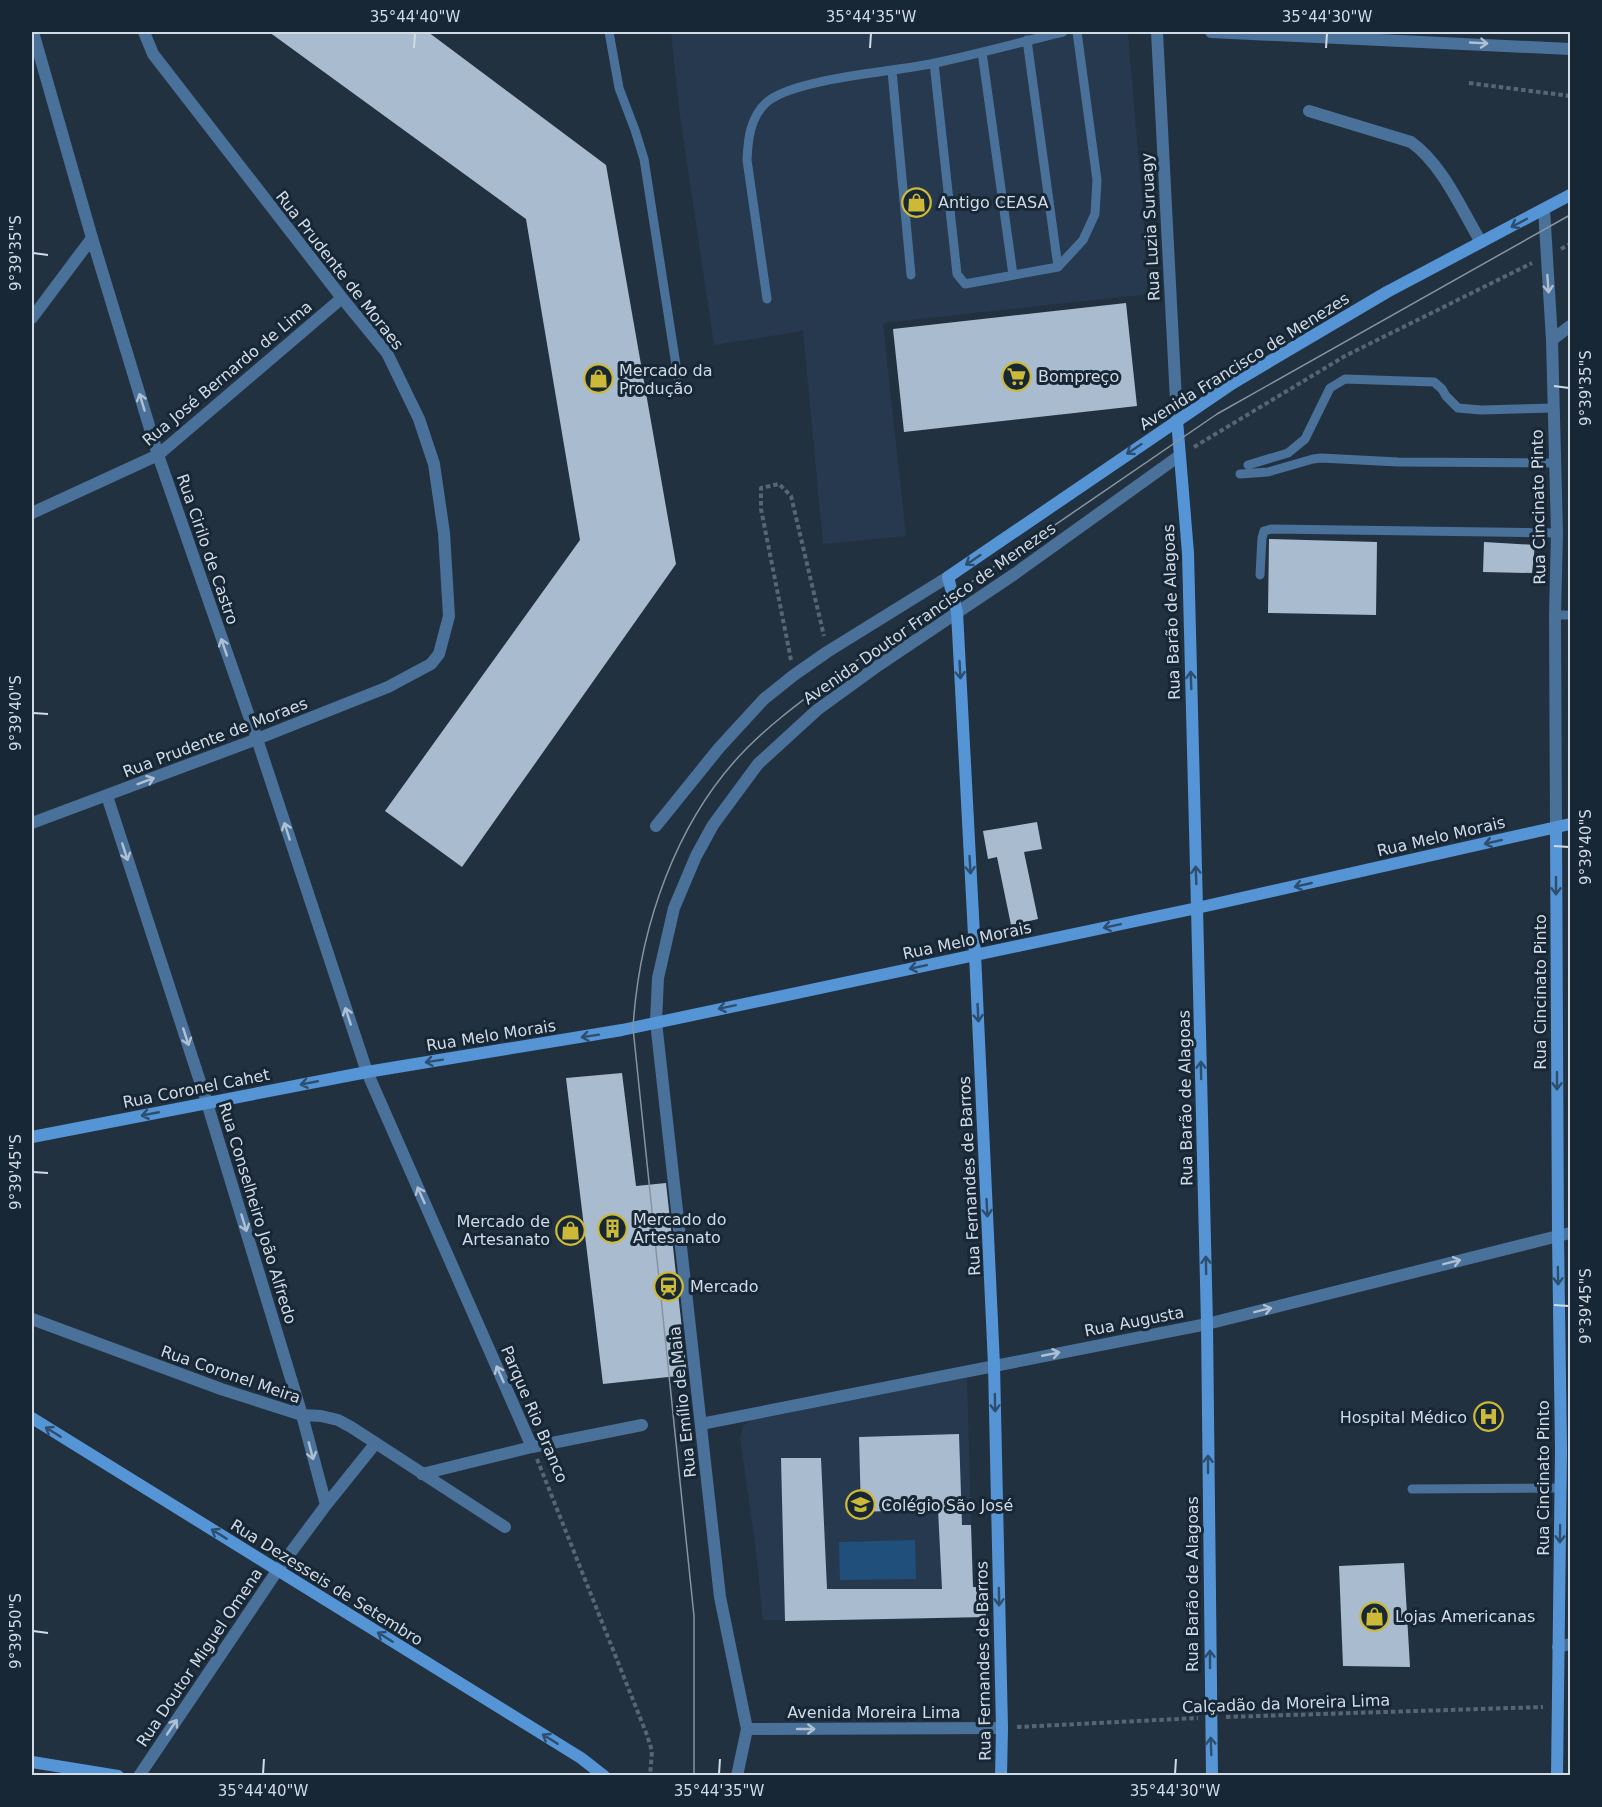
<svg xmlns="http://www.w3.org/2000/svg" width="1602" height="1807" font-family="'DejaVu Sans',sans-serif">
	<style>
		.built { fill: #26394e }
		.green { fill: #214f7b }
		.building { fill: #a9bccf }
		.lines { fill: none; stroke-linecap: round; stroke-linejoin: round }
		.path { stroke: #586572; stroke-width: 4; stroke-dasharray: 4.5 3; stroke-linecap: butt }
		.lane { stroke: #4a7199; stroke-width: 9 }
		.street { stroke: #4a7199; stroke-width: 12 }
		.secondary { stroke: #5595d6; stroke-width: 12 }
		.tram { stroke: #8794a0; stroke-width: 1.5 }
		.oneway { stroke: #afc0d2 }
		.oneway2 { stroke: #2d4e6e }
		.ticks { fill: none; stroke: #d1dbe5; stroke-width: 2 }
		.labels { text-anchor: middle; stroke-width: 6; stroke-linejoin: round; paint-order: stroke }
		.poi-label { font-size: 16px; fill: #d1dbe5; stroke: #182736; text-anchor: start }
		.street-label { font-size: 16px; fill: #d1dbe5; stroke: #182736 }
		.neatline { fill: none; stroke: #d1dbe5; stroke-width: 2 }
		.ticks-label { font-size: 15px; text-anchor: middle; fill: #d1dbe5 }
	</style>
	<rect width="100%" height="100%" fill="#223140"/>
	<path class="built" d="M671,32h457l22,262 -267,29 23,213 -83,8 -20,-213 -89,14 -35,-236z
		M967,1378l6,209h11l2,30 -95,3h-128l-8,-77 -15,-105 3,-12 8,-6 165,-34z"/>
	<path class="green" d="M915,1540l1,39 -76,1 -1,-38z"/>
	<path class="building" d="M269,32h159l178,133 70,399 -214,303 -77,-56 195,-271 -54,-321z
		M1126,303l11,103 -233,26 -11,-103z
		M1269,539l108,3 -1,73 -108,-2z
		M1484,542l51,3 -3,28 -49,-1z
		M1037,822l5,27 -18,3 14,67 -27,6 -14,-68 -9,2 -5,-28z
		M622,1073l14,113 30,-3 21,192 -84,9 -37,-306z
		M959,1434l3,91h9l2,62h11l2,30 -201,4 -4,-163h40l6,131h115l-4,-80 -77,3 -2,-75z
		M1404,1563l6,104 -67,-1 -4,-100z"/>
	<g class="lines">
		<path class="path" d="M1469,83l101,13
			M1561,249l9,-5
			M1194,447l151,-91 187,-93
			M791,660l-30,-151v-21l18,-4 12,12 33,140
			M537,1459l110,276 5,16 -2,25
			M1226,1717l317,-10
			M1017,1727l181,-9"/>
		<path class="lane" d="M609,32l10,56 16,42 9,29 34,219
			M1027,40l31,227
			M982,52l31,223
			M934,63l23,211 8,10 93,-17 25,-27 12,-26 2,-34 -20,-148
			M892,71l19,204
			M767,299l-20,-139c1,-21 3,-43 20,-58 28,-24 128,-30 168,-39 43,-9 86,-21 128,-31
			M1248,465l40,-12 17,-14 25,-51 15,-9 89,3 8,7 4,7 12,12 23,2 72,-2
			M1240,474l28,-2 45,-13 8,-1 77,4 157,1
			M1260,575l2,-37 2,-7 7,-2 286,4
			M1555,615h15
			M1412,1489l148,-1"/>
		<path class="street" d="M33,32l59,206 66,217 99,284 110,333 165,375
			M1157,32l20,388
			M1211,32l359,17
			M1309,111l102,31c32,23 50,67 70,100
			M1544,209l8,131 5,193 -2,82 1,212
			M32,318l60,-80
			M1552,340l18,-14
			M32,513l126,-58 184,-157
			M107,796l100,307 95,312 24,90
			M32,823l225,-84 131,-52 43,-23 8,-10 10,-38 -5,-83 -10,-69 -15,-45 -32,-66 -45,-55 -189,-244 -9,-22
			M656,826l63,-78 45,-49 30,-24 33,-23 121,-75
			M32,1319l189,70 81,26 19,1 17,4 13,7 154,100
			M701,1424l506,-100 363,-91
			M422,1474l110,-27 110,-22
			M1558,1647l12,-3
			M747,1729l255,-1
			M139,1776l138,-205 49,-66 49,-61
			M737,1776l10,-47 -27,-132 -64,-575 2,-44 16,-70 22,-52 17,-31 45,-61 59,-54 62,-45 137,-92 163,-117"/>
		<path class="secondary" d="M1177,420l11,133 9,355 10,416 5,452
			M1556,827l2,409 3,214 -4,326
			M32,1137l335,-65 255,-42 575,-122 373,-84
			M32,1418l549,340 23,18
			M32,1762l86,14
			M1001,1776l1,-48 -8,-363 -19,-411 -18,-342 -9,-35 285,-194 154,-91 183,-97"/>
		<path class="tram" d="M694,1776v-160l-61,-588c6,-100 43,-209 115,-281 28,-28 61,-51 92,-75l377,-258 353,-199"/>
	</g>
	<defs><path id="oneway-shaft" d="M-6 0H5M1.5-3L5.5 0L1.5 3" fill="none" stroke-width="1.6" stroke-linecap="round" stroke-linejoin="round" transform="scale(1.5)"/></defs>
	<g class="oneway">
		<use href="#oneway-shaft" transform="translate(1479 43) rotate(3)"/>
		<use href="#oneway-shaft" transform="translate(1548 284) rotate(86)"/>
		<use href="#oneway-shaft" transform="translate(142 402) rotate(-107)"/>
		<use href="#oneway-shaft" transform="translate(224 647) rotate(-109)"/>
		<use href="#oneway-shaft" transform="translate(146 781) rotate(-21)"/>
		<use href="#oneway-shaft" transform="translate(287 831) rotate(-108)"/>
		<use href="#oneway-shaft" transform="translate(125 852) rotate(72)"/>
		<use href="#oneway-shaft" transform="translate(348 1016) rotate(-108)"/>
		<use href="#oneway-shaft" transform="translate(186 1037) rotate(72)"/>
		<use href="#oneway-shaft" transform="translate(421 1195) rotate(-114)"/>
		<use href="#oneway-shaft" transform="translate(244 1223) rotate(73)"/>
		<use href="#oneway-shaft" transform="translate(1452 1262) rotate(-14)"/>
		<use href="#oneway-shaft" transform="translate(1263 1310) rotate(-14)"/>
		<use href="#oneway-shaft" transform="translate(1051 1354) rotate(-11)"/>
		<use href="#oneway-shaft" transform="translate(500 1374) rotate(-114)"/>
		<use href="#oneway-shaft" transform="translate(311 1451) rotate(75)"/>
		<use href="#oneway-shaft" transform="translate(172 1727) rotate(-56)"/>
		<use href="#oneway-shaft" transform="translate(806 1729)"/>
	</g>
	<g class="oneway2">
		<use href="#oneway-shaft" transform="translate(1519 223) rotate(152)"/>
		<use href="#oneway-shaft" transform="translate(1134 449) rotate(146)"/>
		<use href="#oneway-shaft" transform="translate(973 560) rotate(146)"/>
		<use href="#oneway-shaft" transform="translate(960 670) rotate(87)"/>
		<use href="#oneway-shaft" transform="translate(1191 680) rotate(-92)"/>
		<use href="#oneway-shaft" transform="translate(1493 842) rotate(167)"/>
		<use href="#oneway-shaft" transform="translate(970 865) rotate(87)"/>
		<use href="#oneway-shaft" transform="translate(1196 875) rotate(-92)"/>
		<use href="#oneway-shaft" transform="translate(1303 885) rotate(167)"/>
		<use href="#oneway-shaft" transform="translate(1556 886) rotate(90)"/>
		<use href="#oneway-shaft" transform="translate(1112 926) rotate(168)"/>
		<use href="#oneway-shaft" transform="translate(918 967) rotate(168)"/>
		<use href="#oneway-shaft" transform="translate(727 1007) rotate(168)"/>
		<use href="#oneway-shaft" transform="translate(978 1013) rotate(87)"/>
		<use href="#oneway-shaft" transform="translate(590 1036) rotate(171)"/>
		<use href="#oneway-shaft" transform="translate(434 1061) rotate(171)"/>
		<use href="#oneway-shaft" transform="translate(1201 1070) rotate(-91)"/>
		<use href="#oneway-shaft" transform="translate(1557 1081) rotate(90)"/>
		<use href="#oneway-shaft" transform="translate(309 1083) rotate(169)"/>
		<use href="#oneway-shaft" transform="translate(150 1114) rotate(169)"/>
		<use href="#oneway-shaft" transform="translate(987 1208) rotate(87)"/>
		<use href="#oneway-shaft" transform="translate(1206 1265) rotate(-91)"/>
		<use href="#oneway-shaft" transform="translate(1558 1276) rotate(89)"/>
		<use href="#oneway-shaft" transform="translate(995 1403) rotate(89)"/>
		<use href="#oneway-shaft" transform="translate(53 1432) rotate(-148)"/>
		<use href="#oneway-shaft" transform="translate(1208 1464) rotate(-90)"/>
		<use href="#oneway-shaft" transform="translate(219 1534) rotate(-148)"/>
		<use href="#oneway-shaft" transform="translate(1560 1534) rotate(91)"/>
		<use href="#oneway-shaft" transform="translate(999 1597) rotate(89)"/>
		<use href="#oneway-shaft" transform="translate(385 1637) rotate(-148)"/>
		<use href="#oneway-shaft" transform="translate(1210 1659) rotate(-90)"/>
		<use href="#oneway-shaft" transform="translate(550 1739) rotate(-148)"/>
		<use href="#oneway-shaft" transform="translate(1211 1746) rotate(-92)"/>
	</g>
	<path class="ticks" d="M414,48l1,-15M870,48l1,-15M1326,48l1,-15M33,253l15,2M1554,386l15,2M33,713l15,1M1554,846l15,1M33,1172l15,1M1554,1305l15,1M33,1631l15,2M263,1774l1,-15M719,1774l1,-15M1175,1774l1,-15"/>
	<defs>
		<symbol id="shop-ring" viewBox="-11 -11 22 22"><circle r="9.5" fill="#182736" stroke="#cdb938" stroke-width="1.5"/><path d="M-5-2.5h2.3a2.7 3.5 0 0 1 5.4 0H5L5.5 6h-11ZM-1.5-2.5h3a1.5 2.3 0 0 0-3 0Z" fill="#cdb938"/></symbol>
		<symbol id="supermarket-ring" viewBox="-11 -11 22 22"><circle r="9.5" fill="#182736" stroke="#cdb938" stroke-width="1.5"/><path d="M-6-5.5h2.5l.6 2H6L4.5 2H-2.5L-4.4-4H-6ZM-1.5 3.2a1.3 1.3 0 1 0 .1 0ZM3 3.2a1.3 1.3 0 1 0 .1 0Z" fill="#cdb938"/></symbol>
		<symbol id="building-ring" viewBox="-11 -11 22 22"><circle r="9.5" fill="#182736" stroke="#cdb938" stroke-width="1.5"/><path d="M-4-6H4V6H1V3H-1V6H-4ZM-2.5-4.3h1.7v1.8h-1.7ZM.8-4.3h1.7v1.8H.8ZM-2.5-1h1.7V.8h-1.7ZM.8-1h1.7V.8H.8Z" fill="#cdb938"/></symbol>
		<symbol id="station-ring" viewBox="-11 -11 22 22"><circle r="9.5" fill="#182736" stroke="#cdb938" stroke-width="1.5"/><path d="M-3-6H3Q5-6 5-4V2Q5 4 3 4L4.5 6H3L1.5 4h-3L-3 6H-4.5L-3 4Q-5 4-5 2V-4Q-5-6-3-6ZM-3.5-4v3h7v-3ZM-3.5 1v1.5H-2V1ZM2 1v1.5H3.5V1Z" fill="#cdb938"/></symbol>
		<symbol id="hospital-ring" viewBox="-11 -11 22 22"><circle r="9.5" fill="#182736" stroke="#cdb938" stroke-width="1.5"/><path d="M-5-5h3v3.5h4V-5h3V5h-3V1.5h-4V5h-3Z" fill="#cdb938"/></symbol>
		<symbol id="school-ring" viewBox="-11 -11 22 22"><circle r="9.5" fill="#182736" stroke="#cdb938" stroke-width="1.5"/><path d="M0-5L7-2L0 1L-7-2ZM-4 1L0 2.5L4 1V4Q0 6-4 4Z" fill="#cdb938"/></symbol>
	</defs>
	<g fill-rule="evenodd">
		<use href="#shop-ring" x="900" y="186" width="33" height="33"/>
		<use href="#supermarket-ring" x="1000" y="360" width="33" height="33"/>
		<use href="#shop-ring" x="582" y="362" width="33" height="33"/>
		<use href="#building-ring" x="596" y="1212" width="33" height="33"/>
		<use href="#shop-ring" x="554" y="1214" width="33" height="33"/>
		<use href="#station-ring" x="652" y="1270" width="33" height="33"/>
		<use href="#hospital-ring" x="1472" y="1400" width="33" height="33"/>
		<use href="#school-ring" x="844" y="1488" width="33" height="33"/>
		<use href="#shop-ring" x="1358" y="1600" width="33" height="33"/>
	</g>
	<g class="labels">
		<g class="poi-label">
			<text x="938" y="208">Antigo CEASA</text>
			<text x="619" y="376">Mercado da<tspan x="619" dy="18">Produção</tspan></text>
			<text x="1038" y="382">Bompreço</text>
			<text x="633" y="1225">Mercado do<tspan x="633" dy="18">Artesanato</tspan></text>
			<text x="550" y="1227" text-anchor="end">Mercado de<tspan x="550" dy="18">Artesanato</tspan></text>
			<text x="690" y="1292">Mercado</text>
			<text x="1467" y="1423" text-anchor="end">Hospital Médico</text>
			<text x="881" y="1511">Colégio São José</text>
			<text x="1395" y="1622">Lojas Americanas</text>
		</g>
		<g class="street-label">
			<text transform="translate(1150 227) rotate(-93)" y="6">Rua Luzia Suruagy</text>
			<text transform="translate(340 270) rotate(52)" y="6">Rua Prudente de Moraes</text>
			<text transform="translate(1244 361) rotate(-32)" y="6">Avenida Francisco de Menezes</text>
			<text transform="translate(227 373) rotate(-40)" y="6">Rua José Bernardo de Lima</text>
			<text transform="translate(1538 507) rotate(-91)" y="6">Rua Cincinato Pinto</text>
			<text transform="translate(208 549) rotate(71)" y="6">Rua Cirilo de Castro</text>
			<text transform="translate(1171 612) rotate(-92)" y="6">Rua Barão de Alagoas</text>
			<text transform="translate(929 613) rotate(-35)" y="6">Avenida Doutor Francisco de Menezes</text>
			<text transform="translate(215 737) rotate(-21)" y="6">Rua Prudente de Moraes</text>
			<text transform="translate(1441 836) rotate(-13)" y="6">Rua Melo Morais</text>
			<text transform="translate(967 940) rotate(-12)" y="6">Rua Melo Morais</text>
			<text transform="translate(1540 992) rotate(-90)" y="6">Rua Cincinato Pinto</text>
			<text transform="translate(491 1035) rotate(-9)" y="6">Rua Melo Morais</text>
			<text transform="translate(196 1088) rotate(-11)" y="6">Rua Coronel Cahet</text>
			<text transform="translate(1185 1098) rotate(-91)" y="6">Rua Barão de Alagoas</text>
			<text transform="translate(969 1176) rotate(-93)" y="6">Rua Fernandes de Barros</text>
			<text transform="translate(258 1213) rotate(73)" y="6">Rua Conselheiro João Alfredo</text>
			<text transform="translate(1134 1321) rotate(-11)" y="6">Rua Augusta</text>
			<text transform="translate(231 1374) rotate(19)" y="6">Rua Coronel Meira</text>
			<text transform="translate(682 1402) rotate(-96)" y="6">Rua Emílio de Maia</text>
			<text transform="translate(535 1414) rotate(67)" y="6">Parque Rio Branco</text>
			<text transform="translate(1543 1478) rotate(-90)" y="6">Rua Cincinato Pinto</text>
			<text transform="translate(327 1582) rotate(32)" y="6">Rua Dezesseis de Setembro</text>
			<text transform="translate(1192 1584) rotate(-90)" y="6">Rua Barão de Alagoas</text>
			<text transform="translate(199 1657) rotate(-56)" y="6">Rua Doutor Miguel Omena</text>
			<text transform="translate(983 1661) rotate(-91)" y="6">Rua Fernandes de Barros</text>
			<text transform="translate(1286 1703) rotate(-2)" y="6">Calçadão da Moreira Lima</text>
			<text x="874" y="1718">Avenida Moreira Lima</text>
		</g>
	</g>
	<rect width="1602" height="1807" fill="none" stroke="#182736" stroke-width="66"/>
	<rect x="33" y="33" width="1536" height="1741" class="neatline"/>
	<g class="ticks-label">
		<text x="415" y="22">35°44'40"W</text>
		<text x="871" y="22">35°44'35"W</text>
		<text x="1327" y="22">35°44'30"W</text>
		<text transform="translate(16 253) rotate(-90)" y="5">9°39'35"S</text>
		<text transform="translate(1586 388) rotate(-90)" y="5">9°39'35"S</text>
		<text transform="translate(16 713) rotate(-90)" y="5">9°39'40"S</text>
		<text transform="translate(1586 847) rotate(-90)" y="5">9°39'40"S</text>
		<text transform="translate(16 1172) rotate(-90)" y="5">9°39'45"S</text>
		<text transform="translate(1586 1306) rotate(-90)" y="5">9°39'45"S</text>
		<text transform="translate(16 1631) rotate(-90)" y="5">9°39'50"S</text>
		<text x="263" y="1796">35°44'40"W</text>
		<text x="719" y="1796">35°44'35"W</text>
		<text x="1175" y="1796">35°44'30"W</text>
	</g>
</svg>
